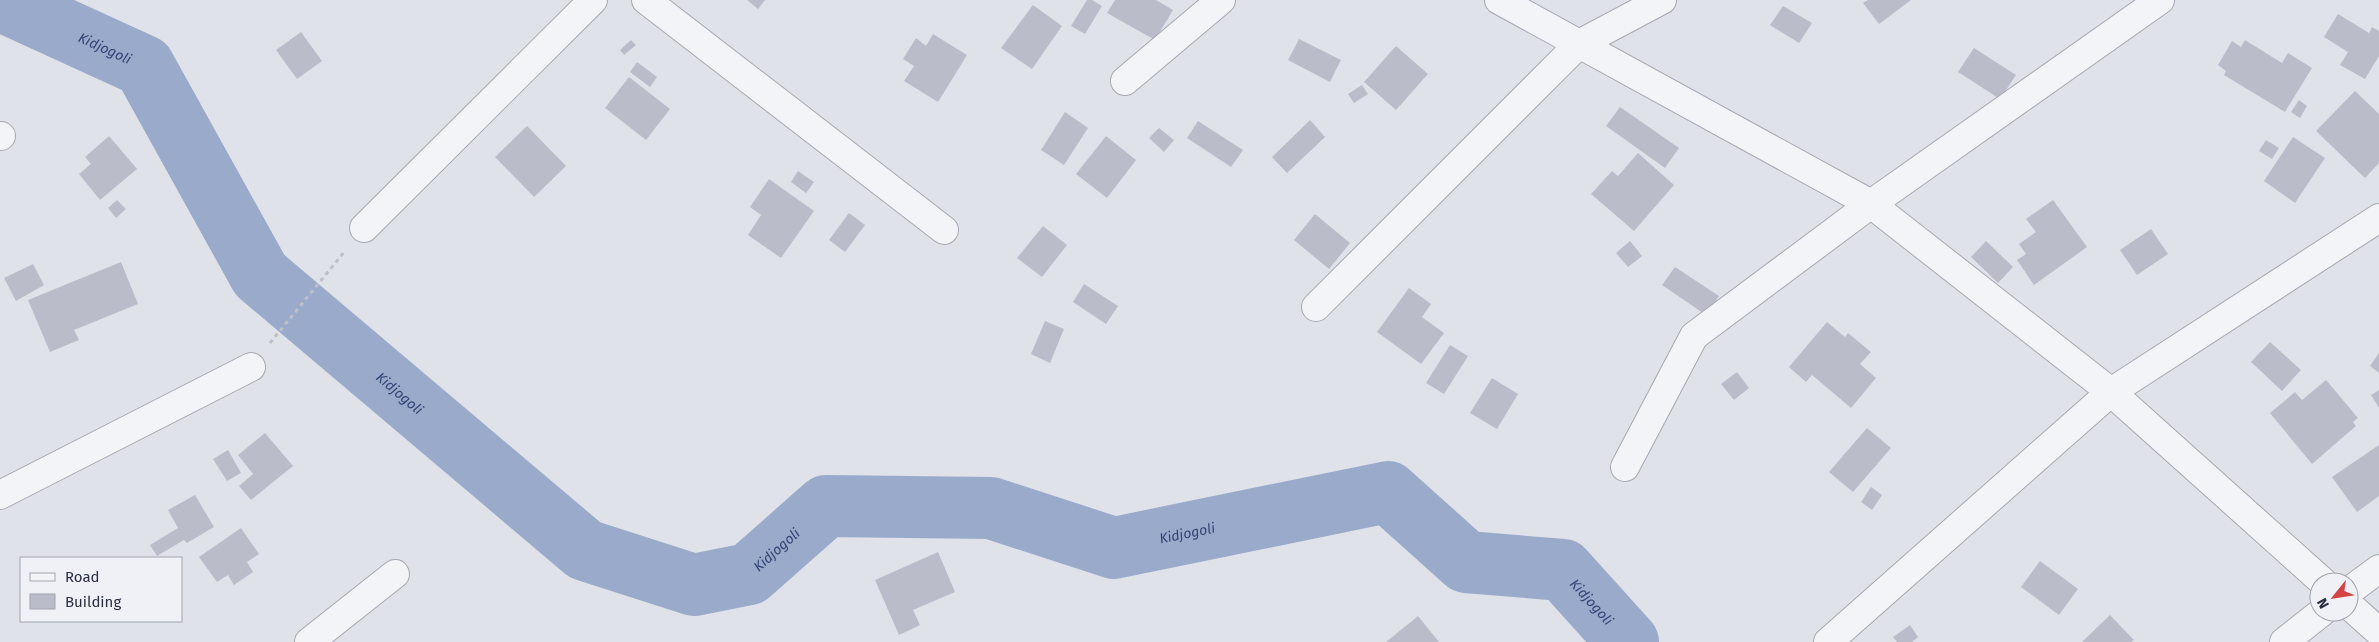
<svg xmlns="http://www.w3.org/2000/svg" width="2379" height="642" font-family="'Fira Sans',sans-serif">
	<style>
		.lines { fill: none; stroke-linecap: round; stroke-linejoin: round }
		.river { stroke: #9aaaca; stroke-width: 62 }
		.building { fill: #babdc9 }
		.minor-casing { stroke: #a5a8b3; stroke-width: 30 }
		.path { stroke: #bec0c8; stroke-width: 3; stroke-dasharray: 4 4; stroke-linecap: butt }
		.minor { stroke: #f3f4f7; stroke-width: 28 }
		.labels { text-anchor: middle; stroke-width: 5; stroke-linejoin: round; paint-order: stroke }
		.water-label { font-size: 14px; font-style: italic; fill: #324576; stroke: #f0f1f7 }
	</style>
	<rect width="100%" height="100%" fill="#e0e2e9"/>
	<g class="lines">
		<path class="river" id="s1" d="M0,2h4l140,64 116,209 325,275 109,35 55,-11 77,-68 165,2 123,40 274,-56 78,70 97,8 65,72"/>
	</g>
	<path class="building" d="M747,0h18l-7,9z
		M1087,0h5l10,6 -17,28 -14,-8z
		M1115,0h41l17,10 -18,30 -48,-27z
		M1868,0h43l-32,24 -16,-21z
		M1033,5l29,21 -30,43 -31,-21z
		M1783,6l29,17 -13,20 -29,-18z
		M2338,14l31,19 3,-6 7,4v25l-14,23 -25,-14 8,-13 -24,-15z
		M301,32l21,29 -25,18 -21,-29z
		M933,34l34,21 -29,47 -34,-21 10,-15 -11,-7 13,-21 10,8z
		M1299,39l42,21 -11,22 -42,-22z
		M631,40l5,5 -12,10 -4,-5z
		M2245,40l37,23 6,-10 24,15 -27,44 -61,-37 2,-4 -8,-6 14,-24 9,6z
		M1396,46l32,28 -32,36 -32,-28z
		M1974,48l42,27 -16,24 -42,-27z
		M637,62l20,15 -7,10 -20,-15z
		M629,77l41,32 -24,31 -41,-32z
		M1362,85l6,9 -14,9 -6,-9z
		M2355,91l24,23v49l-14,15 -49,-47z
		M2299,100l8,6 -7,12 -9,-6z
		M1620,107l59,41 -14,20 -59,-42z
		M1065,112l23,16 -24,37 -23,-15z
		M1310,120l15,17 -38,36 -15,-16z
		M1198,121l45,29 -12,17 -44,-29z
		M527,126l39,40 -32,31 -39,-40z
		M1159,128l15,12 -10,12 -15,-14z
		M109,136l28,33 -37,31 -21,-26 12,-10 -6,-7z
		M1106,136l30,24 -29,38 -31,-24z
		M2293,137l32,21 -30,45 -31,-22z
		M2266,140l13,8 -7,11 -13,-8z
		M1638,153l36,32 -40,46 -43,-37 21,-23 6,5z
		M798,171l16,11 -8,11 -15,-11z
		M769,179l45,32 -33,47 -33,-23 13,-20 -11,-8z
		M117,200l9,9 -10,9 -8,-10z
		M2053,200l34,47 -53,38 -17,-25 9,-6 -7,-10 17,-12 -10,-13z
		M849,213l16,12 -20,27 -16,-12z
		M1315,214l35,29 -21,26 -35,-29z
		M1043,226l24,19 -25,32 -25,-19z
		M2151,229l17,25 -31,21 -17,-25z
		M1630,241l12,15 -14,11 -12,-14z
		M1986,241l27,26 -15,16 -27,-26z
		M121,262l17,42 -64,26 5,10 -29,12 -22,-52z
		M33,264l11,21 -28,16 -12,-23z
		M1675,267l44,29 -13,19 -44,-30z
		M1084,284l34,22 -12,18 -33,-22z
		M1409,288l22,16 -9,13 22,16 -23,31 -44,-32z
		M1045,321l19,8 -14,34 -19,-9z
		M1827,322l18,15 3,-4 23,19 -11,12 16,14 -25,30 -39,-33 -6,7 -17,-15z
		M2270,342l31,28 -19,21 -31,-29z
		M1450,345l18,11 -24,38 -18,-11z
		M2379,353v20l-9,-7z
		M1737,372l12,16 -15,12 -13,-16z
		M1492,378l26,16 -21,35 -27,-16z
		M2326,380l32,38 -5,4 3,4 -44,38 -42,-51 25,-21 7,8z
		M2379,390v18l-8,-13z
		M1867,428l24,20 -38,44 -24,-20z
		M265,433l28,33 -42,34 -12,-14 14,-12 -15,-19z
		M2379,445v51l-22,16 -25,-35z
		M228,450l13,23 -14,8 -14,-22z
		M1871,487l11,8 -10,15 -11,-8z
		M195,495l19,32 -27,16 -3,-3 -27,16 -7,-11 28,-17 -10,-18z
		M241,528l18,26 -12,8 6,10 -19,13 -6,-10 -11,7 -18,-25z
		M938,552l17,40 -42,18 7,15 -21,10 -24,-55z
		M2040,561l38,28 -19,26 -38,-28z
		M2110,615l24,25 -3,2h-49z
		M1418,616l21,26h-53z
		M1910,625l8,12 -6,5h-15l-4,-5z"/>
	<g class="lines">
		<defs>
			<path id="minor" d="M646,0l298,230
				M1499,0l372,204 240,188 212,190
				M1125,81l96,-81
				M0,136h1
				M364,228l229,-228
				M1316,307l263,-263 83,-44
				M1625,467l69,-131 177,-132 289,-204
				M0,495l251,-128
				M2349,591l30,-22
				M2349,605l30,27
				M309,642l86,-68
				M1828,642l283,-250 268,-174
				M2284,642l38,-30"/>
		</defs>
		<use href="#minor" class="minor-casing"/>
		<path class="path" d="M270,343l75,-92"/>
		<use href="#minor" class="minor"/>
	</g>
	<g class="labels">
		<g class="water-label">
			<text dy="5" stroke="none"><textPath href="#s1" startOffset="115">Kidjogoli</textPath></text>
			<text dy="5" stroke="none"><textPath href="#s1" startOffset="580">Kidjogoli</textPath></text>
			<text dy="5" stroke="none"><textPath href="#s1" startOffset="1465">Kidjogoli</textPath></text>
			<text dy="5" stroke="none"><textPath href="#s1" startOffset="1030">Kidjogoli</textPath></text>
			<text dy="5" stroke="none"><textPath href="#s1" startOffset="1915">Kidjogoli</textPath></text>
		</g>
	</g>
	<rect x="20" y="557" width="162" height="65" fill="#f0f1f7" stroke="#a0a3ae"/>
	<rect x="30" y="573" width="25" height="8" fill="#f3f4f7" stroke="#a0a3ae"/>
	<text x="65" y="582" font-size="15" fill="#282d41">Road</text>
	<rect x="30" y="594" width="25" height="15" fill="#babdc9" stroke="#a0a3ae"/>
	<text x="65" y="607" font-size="15" fill="#282d41">Building</text>
	<g transform="translate(2334 597) rotate(240)"><circle r="24" fill="#f0f1f7" stroke="#a0a3ae"/>
	<path d="M0-4L9 19L0 12L-9 19Z" fill="#d14443"/>
	<text y="-8" font-size="14" font-weight="bold" text-anchor="middle" fill="#282d41">N</text>
	</g>
</svg>
